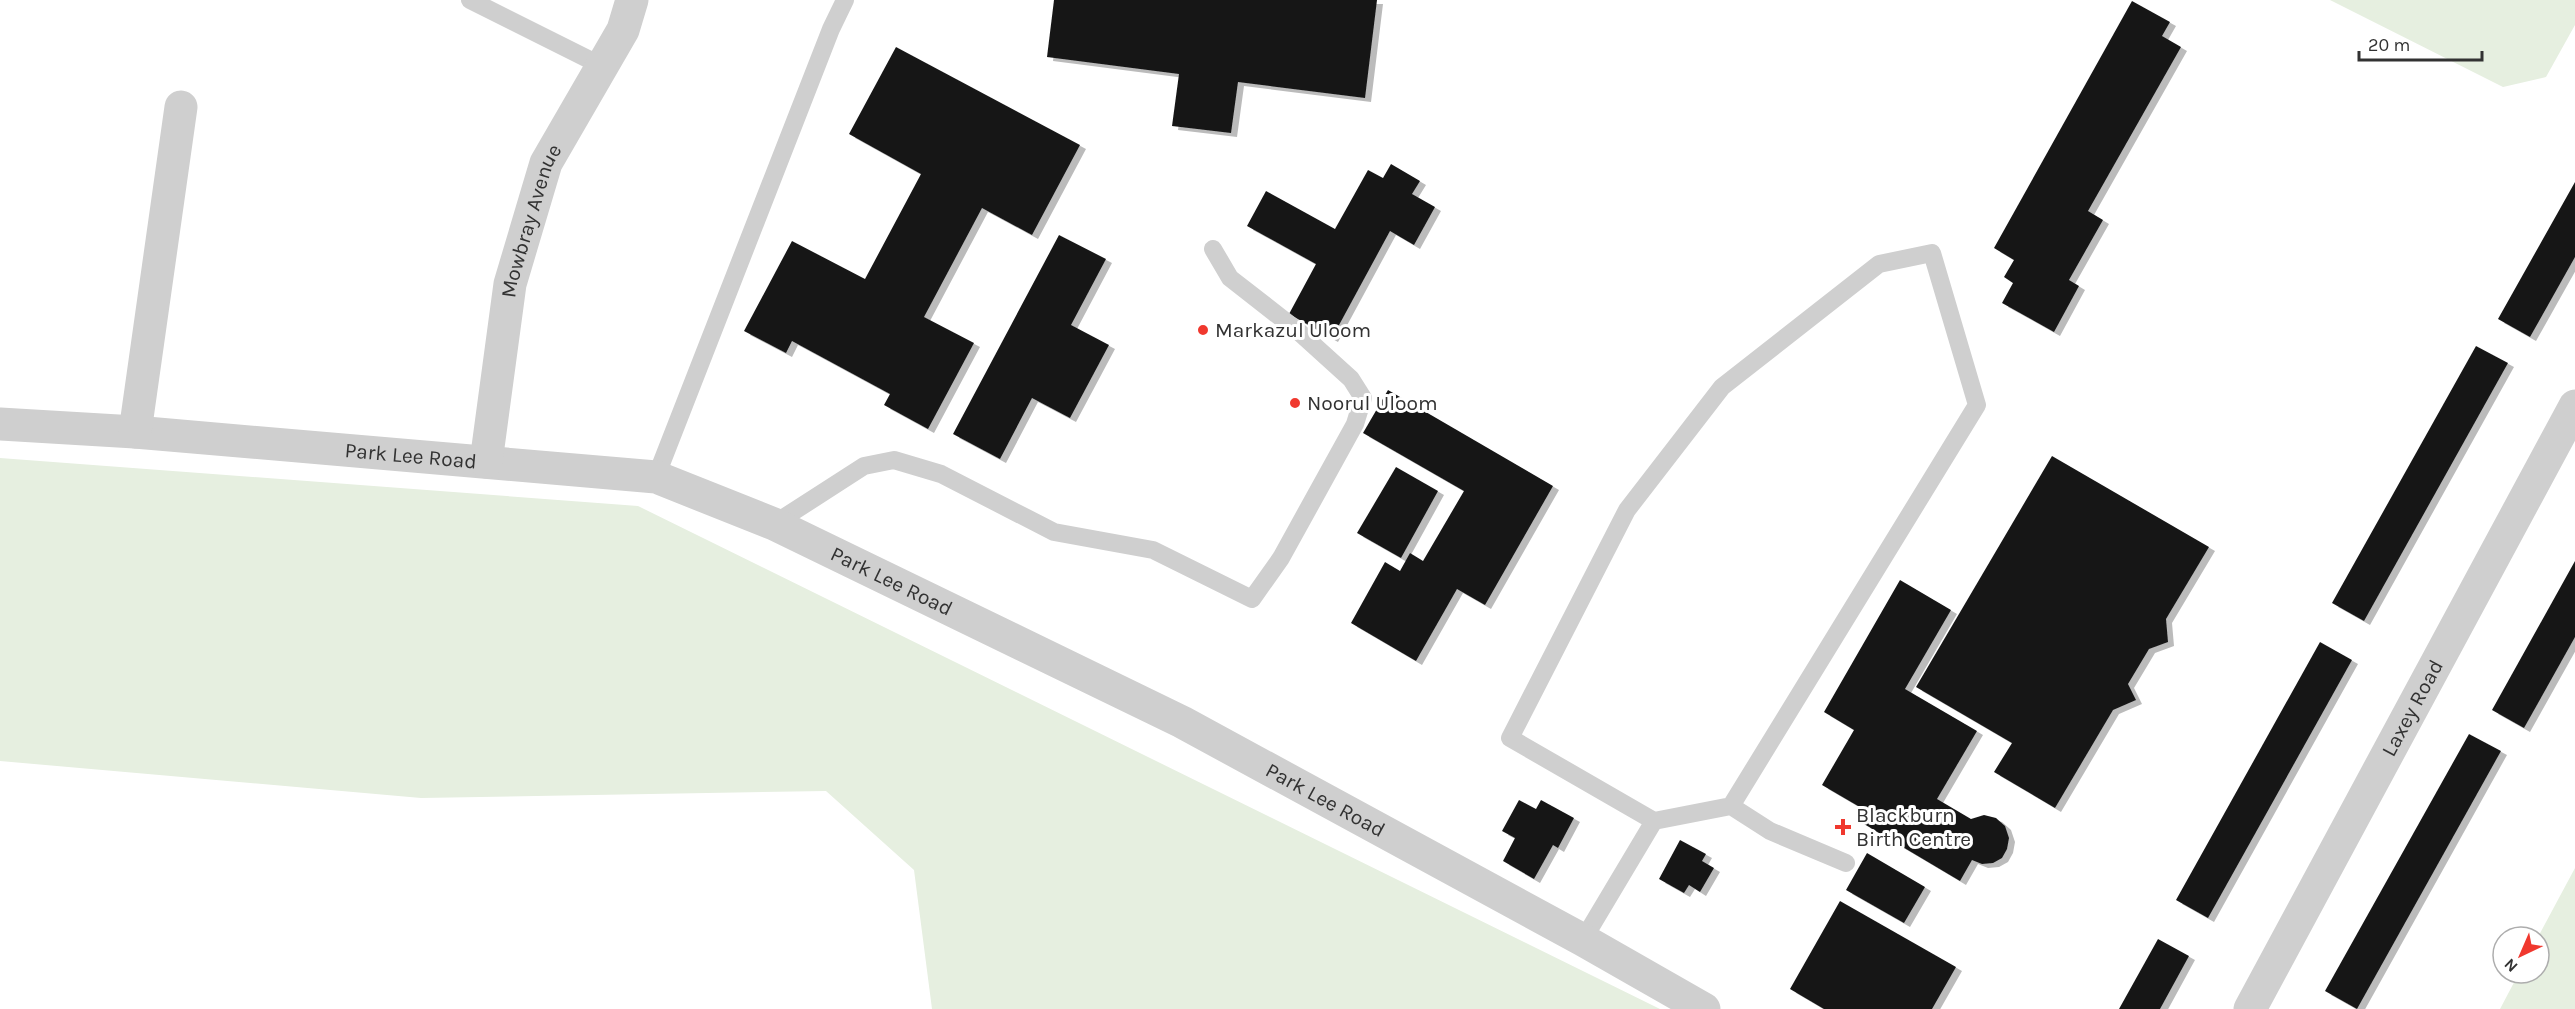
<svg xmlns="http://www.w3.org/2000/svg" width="2575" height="1009" font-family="Karla,sans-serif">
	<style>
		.green { fill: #e6efe0 }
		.building { fill: #191919; filter: url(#shadow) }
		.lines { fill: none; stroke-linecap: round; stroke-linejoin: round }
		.service { stroke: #cfcfcf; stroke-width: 18 }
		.minor { stroke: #cfcfcf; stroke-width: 33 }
		.poi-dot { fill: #f0382e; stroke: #fff; stroke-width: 2 }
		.labels { text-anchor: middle; stroke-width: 6; stroke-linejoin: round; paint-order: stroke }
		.street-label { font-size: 21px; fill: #323232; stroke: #fff }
		.poi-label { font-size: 21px; fill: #323232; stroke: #fff; text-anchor: start }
	</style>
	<defs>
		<filter id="shadow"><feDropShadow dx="6" dy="4" stdDeviation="0" flood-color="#0004"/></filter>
	</defs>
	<rect width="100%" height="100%" fill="#fff"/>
	<path class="green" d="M2330,0h245v25l-29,52 -43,10z
		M0,458l638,48 1022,503h-728l-18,-139 -88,-79 -405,7 -421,-37z
		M2575,868v141h-75l19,-36h20l-1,-36z"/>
	<path class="building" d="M1054,0h323l-12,98 -127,-16 -7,51 -59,-7 7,-52 -132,-17z
		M2132,1l38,21 -8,14 19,11 -93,164 15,9 -34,60 10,6 -25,46 -52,-29 11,-20 -9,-6 10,-17 -20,-12z
		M896,47l184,98 -48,90 -50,-27 -58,109 50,26 -46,86 -44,-24 6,-11 -98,-53 -6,12 -42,-22 48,-90 73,38 56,-105 -72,-40z
		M1391,164l29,17 -8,13 23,13 -21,38 -24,-14 -58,107 -43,-24 27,-50 -69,-38 19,-35 69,38 33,-59 15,8z
		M2575,182v75l-45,80 -32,-18z
		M1059,235l47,24 -35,66 38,20 -39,73 -38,-20 -32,61 -47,-25z
		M2476,346l32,17 -144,258 -32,-18z
		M1388,390l165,96 -68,119 -28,-16 -41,72 -65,-38 34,-61 15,9 10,-18 13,8 41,-70 -101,-58z
		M2052,456l157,91 -43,72 2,23 -19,7 -21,35 8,16 -23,10 -58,98 -61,-36 18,-29 -96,-56z
		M1396,467l42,24 -37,67 -44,-25z
		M2575,561v76l-51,91 -32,-18z
		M1900,580l51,30 -46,79 72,42 -40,68 34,20 13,-4 12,3 9,8 4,12 -2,11 -5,9 -9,5 -11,1 -10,-4 -12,21 -96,-57 6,-11 -48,-28 32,-55 -30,-18z
		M2320,642l32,18 -144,258 -32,-18z
		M2469,734l32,17 -144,258 -32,-18z
		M1519,800l17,9 5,-9 33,18 -16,30 -5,-3 -19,34 -31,-18 12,-23 -13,-7z
		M1680,840l26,14 -4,7 12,7 -14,24 -11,-7 -5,8 -25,-14z
		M1867,853l58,34 -21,36 -58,-33z
		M1840,901l116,66 -24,42h-108l-34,-20z
		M2158,939l31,17 -29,53h-41z"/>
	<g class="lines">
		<path class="service" d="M470,0l132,66
			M656,477l175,-448 14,-29
			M774,524l90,-58 30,-6 47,14 113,58 99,18 99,49 29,-41 74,-134 8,-26 -12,-19 -53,-48 -68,-53 -17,-29
			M1731,806l39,25 76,32
			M1583,940l71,-119 -144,-83 117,-228 95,-123 157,-123 53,-11 45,152 -246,401 -77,15"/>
		<g class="minor">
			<path id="s1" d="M0,424l135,8 521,45 118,47 408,198 401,218 121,69"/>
			<path d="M135,432l46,-325"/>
			<path id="s2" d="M486,462l24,-178 36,-121 77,-133 9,-30"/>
			<path id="s3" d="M2250,1009l325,-603"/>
		</g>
	</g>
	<g class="poi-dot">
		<circle cx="1203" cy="330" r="6"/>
		<circle cx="1295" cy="403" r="6"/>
		<path d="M1840 818h6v6h6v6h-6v6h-6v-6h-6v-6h6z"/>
	</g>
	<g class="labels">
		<g class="street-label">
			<text dy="7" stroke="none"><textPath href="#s2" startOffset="246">Mowbray Avenue</textPath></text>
			<text dy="7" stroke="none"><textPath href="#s1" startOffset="412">Park Lee Road</textPath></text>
			<text dy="7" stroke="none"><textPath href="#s1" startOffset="916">Park Lee Road</textPath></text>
			<text dy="7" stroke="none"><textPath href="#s3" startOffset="342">Laxey Road</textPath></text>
			<text dy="7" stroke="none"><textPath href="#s1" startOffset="1402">Park Lee Road</textPath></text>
		</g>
		<g class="poi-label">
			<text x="1215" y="337">Markazul Uloom</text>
			<text x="1307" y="410">Noorul Uloom</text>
			<text x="1856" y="822">Blackburn<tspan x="1856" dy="24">Birth Centre</tspan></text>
		</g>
	</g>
	<g transform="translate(2521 955) rotate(224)"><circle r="28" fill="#ffffff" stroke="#adadad" stroke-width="1.5"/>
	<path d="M0-4.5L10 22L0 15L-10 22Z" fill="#f0382e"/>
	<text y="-9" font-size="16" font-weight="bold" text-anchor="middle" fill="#323232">N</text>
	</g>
	<path d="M2359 51v9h123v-9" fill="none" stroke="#323232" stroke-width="3"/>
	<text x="2368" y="51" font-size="18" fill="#323232" stroke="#ffffff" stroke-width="4.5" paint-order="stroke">20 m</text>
</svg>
